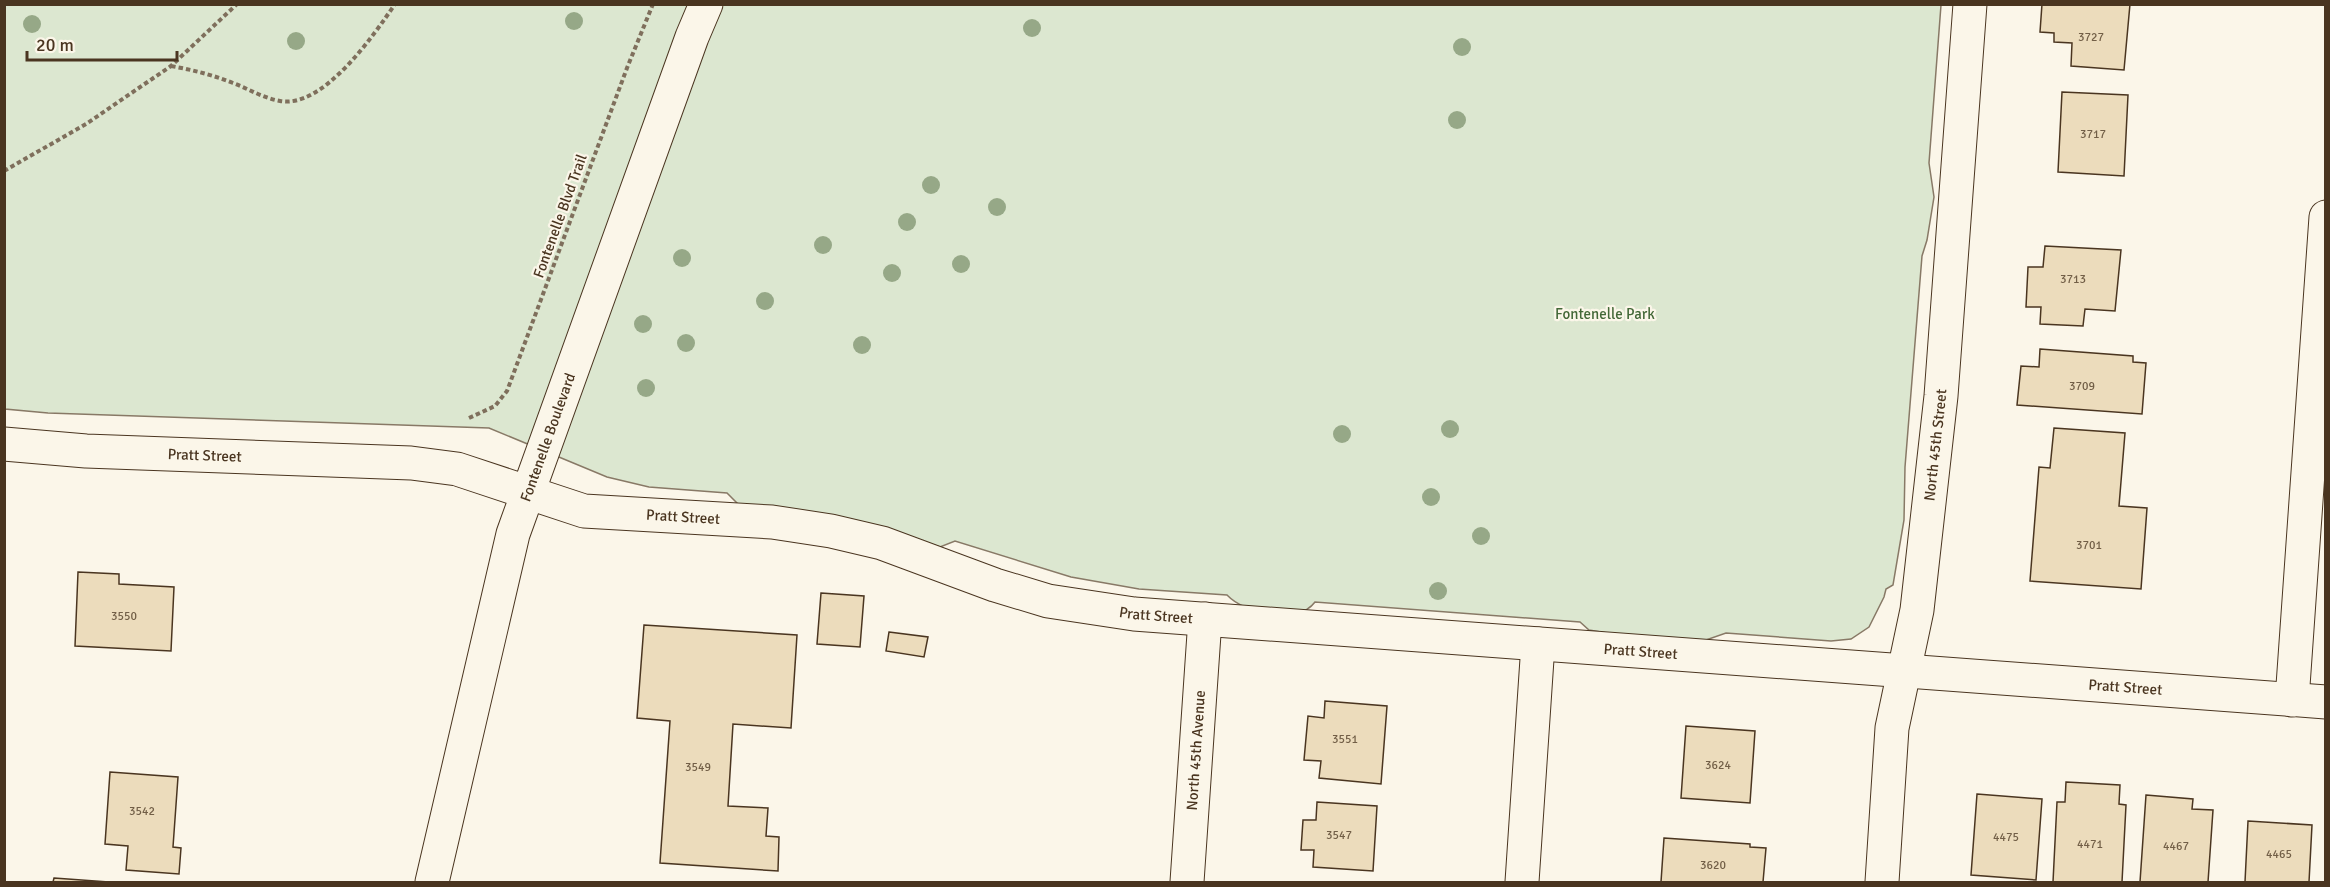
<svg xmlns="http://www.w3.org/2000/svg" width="2330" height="887" font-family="Signika,sans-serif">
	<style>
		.green { fill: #dce7d0; stroke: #887966; stroke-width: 1.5 }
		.building { fill: #ecdcbc; stroke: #4a3520; stroke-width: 1.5 }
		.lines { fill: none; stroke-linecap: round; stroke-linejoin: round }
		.minor-casing { stroke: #4a3520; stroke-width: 35 }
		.major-casing { stroke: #4a3520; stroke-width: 35 }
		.path { stroke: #7f6f5c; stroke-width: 4; stroke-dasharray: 4.5 3; stroke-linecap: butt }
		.minor { stroke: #fbf6e9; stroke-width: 33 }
		.major { stroke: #fbf6e9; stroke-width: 33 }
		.tree { fill: #96a887 }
		.labels { text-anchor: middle; stroke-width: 4.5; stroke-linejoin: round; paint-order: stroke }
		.number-label { font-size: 12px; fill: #725f47 }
		.street-label { font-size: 15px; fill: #4a3520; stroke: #fbf6e9 }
		.park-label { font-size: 15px; fill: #436837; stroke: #fbf6e9 }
	</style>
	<rect width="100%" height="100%" fill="#fbf6e9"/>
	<path class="green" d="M4,5h1937l-12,158 5,34 -7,43 -5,16 -17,211 -1,53 -11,65 -7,4 -2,8 -15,30 -18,12 -20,2 -105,-8 -20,7 -75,-3 -42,-7 -9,-8 -265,-20c-18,24 -70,12 -88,-7l-88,-6 -68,-12 -116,-36 -15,6 -77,-24 -123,-17 -13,-13 -78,-6 -42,-10 -118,-49 -441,-15 -43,-4z"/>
	<path class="building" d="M2042,4h88l-6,66 -53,-4 1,-23 -18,-1v-9l-14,-1z
		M2062,92l66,3 -4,81 -66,-4z
		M2045,246l76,4 -6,61 -30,-2 -2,17 -43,-2 1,-17h-15l2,-40h15z
		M2040,349l93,7v6l13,1 -4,51 -125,-9 4,-39 18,1z
		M2054,428l71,5 -6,73 28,2 -6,81 -111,-8 9,-114 11,1z
		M78,572l41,2v10l55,3 -3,64 -96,-5z
		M821,593l43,3 -4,51 -43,-3z
		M644,625l153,10 -6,93 -58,-4 -5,82 40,2 -2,28 13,1 -1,34 -118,-8 10,-142 -33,-3z
		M889,632l39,5 -4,20 -38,-6z
		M1325,701l62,5 -6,78 -62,-6 2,-17 -17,-1 4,-44 16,2z
		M1686,726l69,5 -5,72 -69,-5z
		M110,772l68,5 -5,70 8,1 -2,26 -53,-4 2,-24 -23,-2z
		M2066,782l54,3 -1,19 7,1 -4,77h-69l4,-80h8z
		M1977,794l65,5 -6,81 -65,-5z
		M2146,795l47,4 -1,10 21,1 -5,72h-68z
		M1317,802l60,4 -4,65 -60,-4 1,-17h-13l2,-30h13z
		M2248,821l64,4 -3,57h-64z
		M1664,838l86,6v3l16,1 -3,34h-102z
		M54,878l55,4h-56z"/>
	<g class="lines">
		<defs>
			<g id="minor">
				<path id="s1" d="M4,444l82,7 325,12 46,6 127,42 188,11 59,9 51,12 113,42 53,16 86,13 1192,88"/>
				<path d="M2292,700l34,-483"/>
				<path id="s2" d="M1187,882l18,-263"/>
				<path d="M1522,882l16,-238"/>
				<path id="s3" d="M1882,882l10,-154 25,-118 24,-214 29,-392"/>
			</g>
			<g id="major">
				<path id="s4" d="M432,882l81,-348 179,-497 14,-33"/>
			</g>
		</defs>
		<use href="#minor" class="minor-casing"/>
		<use href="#major" class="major-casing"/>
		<path class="path" d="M171,66c22,4 42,9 62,17 16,6 30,15 47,18 43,8 94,-66 115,-97
			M4,171l82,-47 85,-58 66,-62
			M469,418l26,-12 12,-15 120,-323 26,-64"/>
		<use href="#minor" class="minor"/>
		<use href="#major" class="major"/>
	</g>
	<g class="tree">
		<circle cx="574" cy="21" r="9"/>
		<circle cx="32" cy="24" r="9"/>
		<circle cx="1032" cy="28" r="9"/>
		<circle cx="296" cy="41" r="9"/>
		<circle cx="1462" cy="47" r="9"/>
		<circle cx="1457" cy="120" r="9"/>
		<circle cx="931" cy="185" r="9"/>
		<circle cx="997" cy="207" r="9"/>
		<circle cx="907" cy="222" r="9"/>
		<circle cx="823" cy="245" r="9"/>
		<circle cx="682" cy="258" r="9"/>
		<circle cx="961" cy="264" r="9"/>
		<circle cx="892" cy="273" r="9"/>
		<circle cx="765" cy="301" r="9"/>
		<circle cx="643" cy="324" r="9"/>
		<circle cx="686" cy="343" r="9"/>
		<circle cx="862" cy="345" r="9"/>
		<circle cx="646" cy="388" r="9"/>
		<circle cx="1450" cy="429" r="9"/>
		<circle cx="1342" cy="434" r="9"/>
		<circle cx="1431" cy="497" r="9"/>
		<circle cx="1481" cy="536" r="9"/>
		<circle cx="1438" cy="591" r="9"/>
	</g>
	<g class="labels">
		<g class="number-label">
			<text x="2091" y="41">3727</text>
			<text x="2093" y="138">3717</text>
			<text x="2073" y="283">3713</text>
			<text x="2082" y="390">3709</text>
			<text x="2089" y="549">3701</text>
			<text x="124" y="620">3550</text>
			<text x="1345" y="743">3551</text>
			<text x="1718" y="769">3624</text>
			<text x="698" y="771">3549</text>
			<text x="142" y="815">3542</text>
			<text x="1339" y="839">3547</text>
			<text x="2006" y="841">4475</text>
			<text x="2090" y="848">4471</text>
			<text x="2176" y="850">4467</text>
			<text x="2279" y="858">4465</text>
			<text x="1713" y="869">3620</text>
		</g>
		<g class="street-label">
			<text transform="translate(560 216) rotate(-70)" y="5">Fontenelle Blvd Trail</text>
			<text dy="5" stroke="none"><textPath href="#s4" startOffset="460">Fontenelle Boulevard</textPath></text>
			<text dy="5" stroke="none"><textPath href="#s3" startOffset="441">North 45th Street</textPath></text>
			<text dy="5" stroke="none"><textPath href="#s1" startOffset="201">Pratt Street</textPath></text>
			<text dy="5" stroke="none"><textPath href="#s1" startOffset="687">Pratt Street</textPath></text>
			<text dy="5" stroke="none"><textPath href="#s1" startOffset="1173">Pratt Street</textPath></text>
			<text dy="5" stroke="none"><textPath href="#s1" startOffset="1659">Pratt Street</textPath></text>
			<text dy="5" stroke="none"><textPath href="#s1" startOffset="2145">Pratt Street</textPath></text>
			<text dy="5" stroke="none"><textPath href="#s2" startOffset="132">North 45th Avenue</textPath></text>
		</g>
		<g class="park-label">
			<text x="1605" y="319">Fontenelle Park</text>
		</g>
	</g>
	<rect width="2330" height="887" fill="none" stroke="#4a3520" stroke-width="12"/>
	<path d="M27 51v9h150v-9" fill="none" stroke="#4a3520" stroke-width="3"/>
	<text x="36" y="51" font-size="18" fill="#4a3520" stroke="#fbf6e9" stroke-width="4.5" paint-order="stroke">20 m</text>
</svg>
